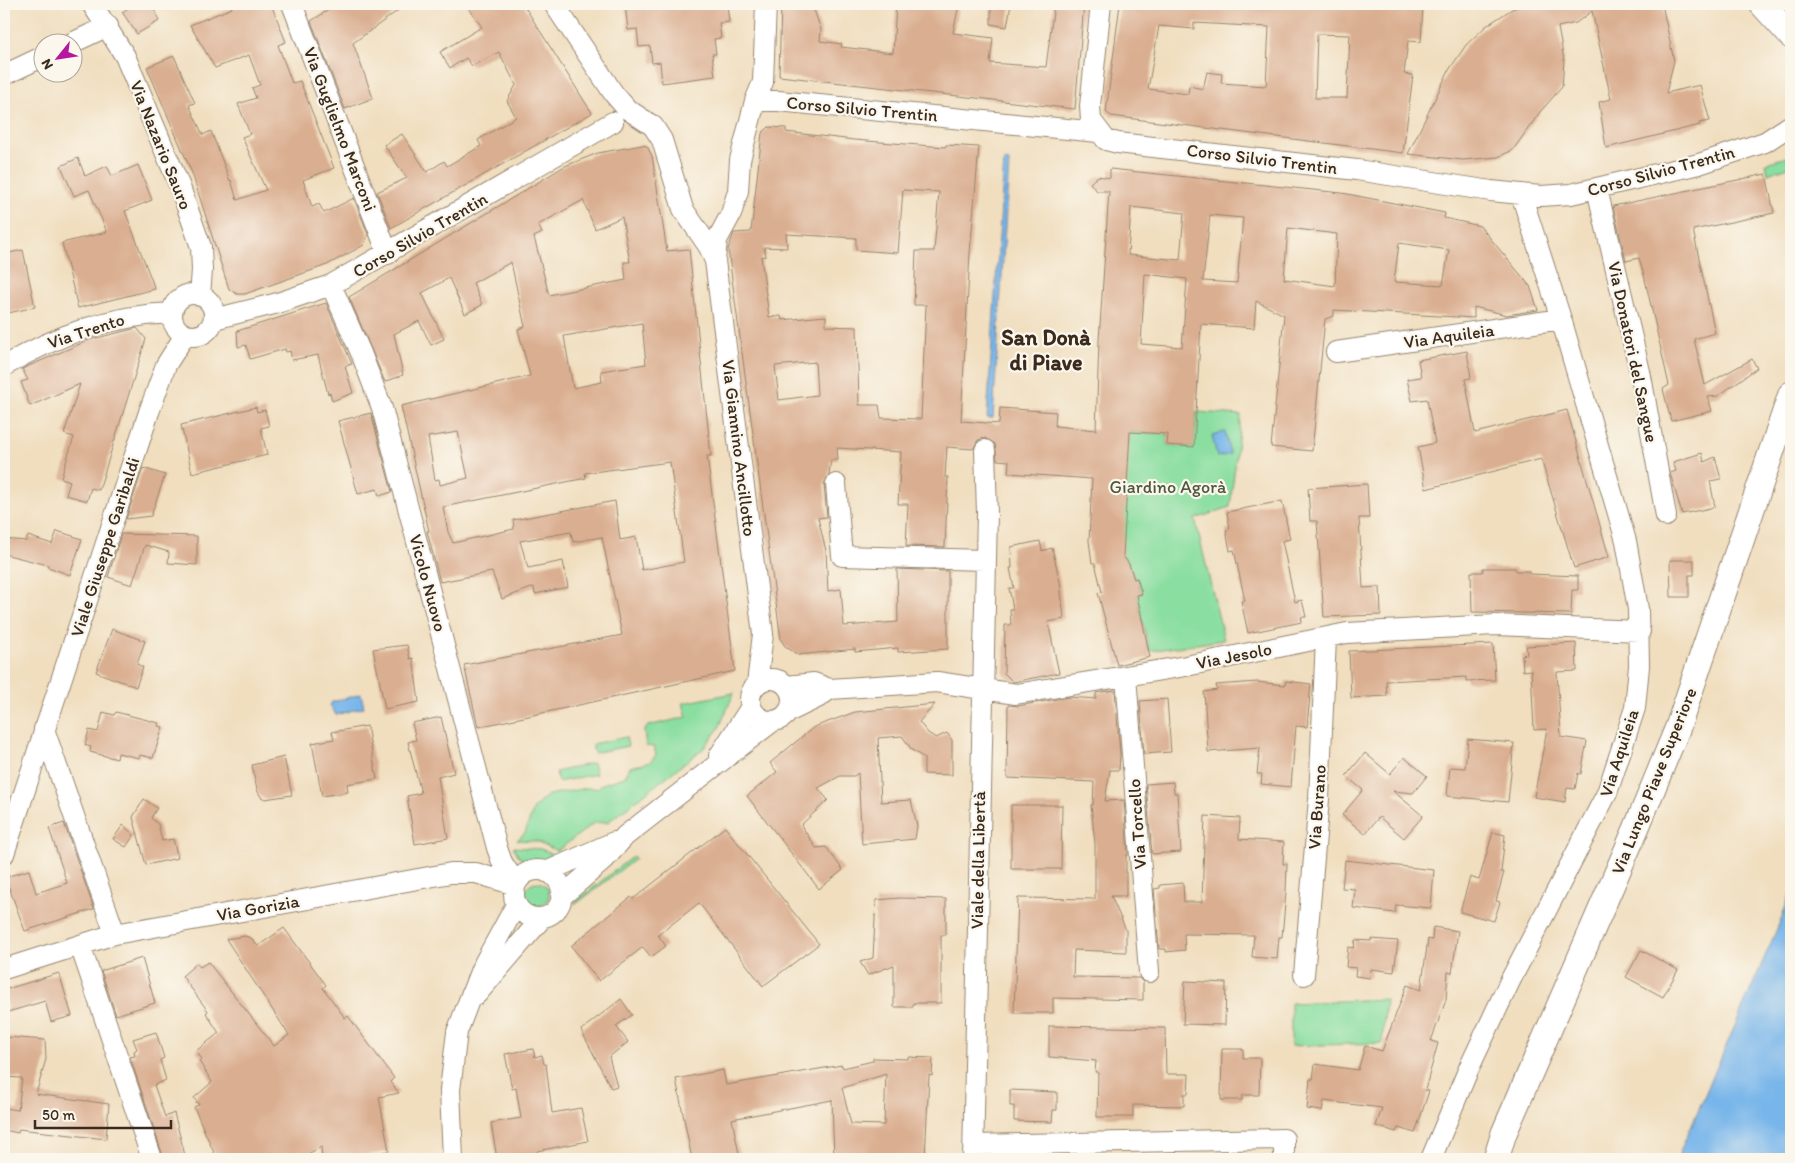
<svg xmlns="http://www.w3.org/2000/svg" width="1795" height="1163" font-family="Itim,sans-serif">
	<style>
		.green { fill: #8adea0; stroke: #62845f }
		.water { fill: #77b5ea; stroke: #597084 }
		.building { fill: #daae90; fill-rule: evenodd }
		.lines { fill: none; stroke-linecap: round; stroke-linejoin: round }
		.minor-casing { stroke: #96846e; stroke-width: 22 }
		.major-casing { stroke: #96846e; stroke-width: 27 }
		.minor { stroke: #fff; stroke-width: 20 }
		.major { stroke: #fff; stroke-width: 25 }
		.labels { text-anchor: middle; stroke-width: 4.5; stroke-linejoin: round; paint-order: stroke }
		.street-label { font-size: 18px; fill: #3b2a1e; stroke: #fbf7ec }
		.park-label { font-size: 18px; fill: #4f573e; stroke: #fbf7ec }
		.district-label { font-size: 22px; font-weight: bold; fill: #3b2a1e; stroke: #fbf7ec }
	</style>
	<rect width="100%" height="100%" fill="#fbf7ec"/>
	<filter id="ink" filterUnits="userSpaceOnUse"><feTurbulence type="fractalNoise" baseFrequency=".02" numOctaves="2"/><feDisplacementMap in="SourceGraphic" scale="10" xChannelSelector="R" yChannelSelector="G"/><feConvolveMatrix kernelMatrix="1 2 1 2 8 2 1 2 1" color-interpolation-filters="sRGB"/></filter>
	<filter id="wash" filterUnits="userSpaceOnUse"><feTurbulence type="fractalNoise" baseFrequency=".0096" numOctaves="4" result="noise"/><feDisplacementMap in="SourceGraphic" scale="20" xChannelSelector="R" yChannelSelector="G"/><feGaussianBlur stdDeviation="1.12" result="paint"/><feColorMatrix in="noise" values="0 0 0 0 0 0 0 0 0 0 0 0 0 0 0 0 0 1.4 0 .05"/><feComposite in="paint" operator="in"/></filter>
	<g filter="url(#wash)">
		<rect width="100%" height="100%" fill="#f0debf"/>
		<path class="green" d="M1791,156v10l-23,8 -2,-11z
			M1197,412l44,3 -11,92 -35,12 29,121 -75,11 -12,-56 5,-1 -5,-16 -3,1 -5,-15 -13,-19 14,-113 38,2 -1,11 26,2z
			M734,693l-15,35 -15,20 -96,74 -14,1 -37,28 -21,-10 -19,-1 8,-7 9,-25 14,-13 39,-7h10l5,-4 23,-7 5,-10 20,-5 6,-7 -2,-8 -8,-1 -2,-15 4,-5 39,-9 -4,-14z
			M626,737l2,9 -34,7 -2,-9z
			M593,763l3,11 -38,8 -2,-10z
			M513,847l28,2 18,8c-15,8 -24,7 -39,1z
			M633,856l2,3 -59,45 -2,-1z
			M525 894a12 12 0 1 1 24 0a12 12 0 1 1-24 0Z
			M1386,999l-4,44 -91,3v-43z"/>
		<path class="water" d="M1004,161l5,1 -16,256h-6z
			M1225,432l5,22 -13,3 -5,-22z
			M361,694l3,13 -28,8 -6,-10 2,-3z
			M1791,892v267h-114l103,-237z"/>
		<g id="blocks">
			<path class="building" d="M135,4h17l7,17 -22,13 -15,-22z
				M230,4h41l15,38 -8,3 14,38 8,-2 34,87 -31,12 9,27 7,-3 5,9 30,-15 14,36 -4,11 -37,20 -82,29h-8l-8,-5 -2,-6 -35,-110 -45,-106 27,-11 21,47 -6,2 14,30 8,-4 19,50 1,-1 6,20 29,-10 -24,-53 8,-3 -12,-30 18,-6 -4,-10 8,-3 -11,-30 -34,13 -25,-43 42,-17z
				M338,4h69l-54,39 20,55 -28,11 -34,-88z
				M466,4h57l69,109 -201,115 -14,-36 30,-14 -23,-33 18,-11 25,38 17,-11 3,5 34,-20 -3,-6 38,-23 -9,-16 9,-16 -17,-33 -27,14 -6,-8 -16,10 -10,-16 42,-25z
				M625,4h102l2,18 -10,1 2,15 -7,1 2,15h-4l3,22 -53,7 -2,-21 -8,1 -2,-17 -11,1 -2,-18 -9,1z
				M781,4h31l9,26 -1,11 22,3 -1,3 52,6 3,-49h63l-6,29 40,5 -3,25 56,4 8,-63h30l-9,105 -296,-33z
				M991,4h20l-4,23 -16,-3z
				M1120,4h303l-2,38 -13,-1 -4,33 9,1 -10,78 -292,-37 -5,-4zM1194,23l75,4 -3,59 -45,-3 1,-9 -15,-2 -4,17 -14,-3 -1,8 -40,-5 11,-63 35,3zM1317,34l33,1 -3,63h-32z
				M1526,4h95l1,3 14,-3h26l12,57 -8,32 34,-8 10,36 -11,2 1,2 -94,23 -7,-46 12,-3 -19,-88 -16,12 -18,4 6,33 -2,27 -22,25 -27,38 -15,7 -35,3 -55,-6 41,-84 17,-25 20,-19 26,-17z
				M769,127l17,1v4l68,8 91,7 1,-2 33,2 -9,106 -9,168 38,3 1,-16 56,4 -1,14 41,4 3,-89 10,-150h-12l-7,-8 8,-7 12,2v-9l232,24 103,20 -1,5 36,8 50,60 8,24 -31,5 -33,-8v11l-140,-8v6l-9,3 -13,132 -41,-4 13,-132 -28,-14 -2,27 -53,-4 -7,123 -27,-2 1,-11 -38,-2 -7,124 6,8 5,15 3,-1 5,16 -5,1 13,62 -33,8 -19,-72 4,-1 -7,-29h-3l-3,-22 3,-62 -84,-6 1,-12 -12,-1 -2,-16 -10,-6 -7,2 -5,9 -26,-2 -2,30h3l-3,70 -39,-1 2,-42h-10l3,-52 -64,-4 1,12h-7l-2,14 -5,10 3,33 -9,1 8,33 2,40 13,-2 3,37 54,-4 -1,-53 51,2v78l-50,3v-4l-43,4v-3l-57,6 -13,-9 -4,-6 -53,-391 6,-16 17,-1 11,-99zM903,190l36,2 -5,59h-18l-2,54h12l-5,114 -40,-1 -2,-13h-20l-2,-78 -31,-1v-10l-44,4 -1,-4 -12,1 -8,-60 5,-1 -2,-9 23,1 -1,-14 70,4v12l42,3zM1131,207l53,6 -4,47 -52,-5zM1210,215l33,3 -6,65 -34,-2zM1288,228l49,6 -2,52 -51,-7zM1399,243l50,7 -6,35 -49,-3zM1145,274l42,5 -5,68 -41,-3zM815,362l2,33 -38,5 -4,-34z
				M642,145l5,1 5,10 15,95 22,-2 22,207h-4l28,215 -257,56 -14,-62 158,-30 -20,-98 -29,5 -2,-10 -51,9 8,27 35,-7 5,26 -33,7 -1,-7 -32,12 -10,-27 -52,10 -13,-51h2l-28,-125 129,-30 -12,-47 7,-2 -14,-65 -38,21 9,22 -17,9 -16,-36 -27,15 22,46 -13,6 -12,-24 -25,13 9,41 -18,7 -36,-85 216,-131 33,-13zM583,200l12,29 27,-12 8,45h-6l2,18 -77,15 -15,-58 8,-4 -4,-8zM642,323l4,41 -45,7 1,11 -29,6 -9,-52zM458,432l10,46 -28,7 -1,-6 -4,1 -7,-43zM670,462l14,100 -42,8 -6,-33 -16,3 -5,-39 -102,19 1,9 -61,14 -5,-11 -5,-25 143,-29 -1,-5z
				M78,158l7,18 22,-10 5,10 26,-11 14,35 -27,11 30,78 -77,19 -16,-65 45,-11 -18,-42 -15,6 -13,-30z
				M1766,174l8,39 -81,17 22,103 -21,6 11,46 47,-26 5,9 -39,28 -10,1 4,14 -41,10 -8,-32 6,-4 -25,-110 -5,-17 -13,3 -13,-55z
				M23,250l12,57 -31,7v-60z
				M326,303l26,61 -7,2 8,27 -21,8 -2,-8 -2,1 -10,-39 -26,5 -2,-9 -4,1 -1,-3 -35,10 -4,-14 -8,2 -1,-16z
				M137,328l9,11 -47,151 -8,-2 -4,13 -21,-6 4,-14 -9,-3 13,-41 -10,-3 16,-50 -50,22 -9,-24 7,-2 -6,-11 67,-29z
				M1467,351l4,27 -6,1 10,54 92,-23 42,147 -35,11 -33,-109 -115,30 -8,-42 17,-4 -8,-44 -15,2 -5,-22 14,-2 -3,-17z
				M256,407l1,5 8,-2 4,16 -8,2 6,27 -75,18 -11,-48z
				M371,413l21,79 -13,4 -2,-7 -19,5 -20,-73z
				M1702,453l2,9 11,-5 6,22 -11,2 5,26 -33,7 -12,-41 6,-2 -3,-9z
				M143,468l22,7 -14,41 -25,3z
				M1367,484l2,34h-10l4,70 17,-1 1,28 -57,2 -7,-96h-7l-2,-33z
				M1282,501l8,38 -8,2 13,61 7,-2 4,17h-5l1,5 -54,11 -7,-32h4l-11,-51 -4,1 -4,-21 4,-1 -3,-17z
				M57,531l25,8 -12,36 -22,-8v-2l-44,-11v-15l22,2 2,-5 24,8z
				M121,534l76,2v29l-29,-2 1,-11 -24,-7 -13,40 -24,-8z
				M1040,541l2,10 10,-3 8,34 4,37 -16,3 11,51 -46,9 -9,-9 1,-48h6l-1,-16h3l-4,-21h5l-4,-20h2l-1,-21z
				M1670,560h24v15h-5v22h-18z
				M1483,568h32l1,3h13v3l49,2v14h-6l-1,24 -99,-2 -1,-40h12z
				M112,629l33,12 -8,23 6,3 -7,20 -40,-15z
				M1576,643l1,28 -20,1 4,65 26,4 -6,33 -3,-1 -3,16 -8,-1 -2,14 -31,-5 13,-68 -13,1 -3,-60 -8,1 -1,-16 5,-1 -1,-8z
				M1493,644l2,36 -29,1v-4l-80,4 1,15 -36,2 -2,-47z
				M407,645l3,14 3,-1 6,44 -34,7 -12,-60z
				M1286,681l25,3 -4,43 -11,-1 -5,61 -30,-3 1,-10h-5l3,-26 -52,4 -4,-60 13,-2 -1,-5 41,-3 28,3z
				M1115,690l5,65 -1,15h-9l-5,31 19,-1 4,55h-2v41h-15l15,34v22l-52,-2 -1,27 66,1 4,4v18l-90,-2v15h-39l4,-115 77,1v-55l-4,-39h2l1,-23 -87,-4 1,-73 10,1 51,-9 27,2v-6z
				M1167,699l4,53 -27,2 -4,-53z
				M935,704l-16,18 9,11 8,5 11,-5 5,7v35l-28,-1v-16l-12,-8 -10,-14 -24,2 3,64 30,-2 6,26 -2,13 -53,5 -4,-71 -4,3h-14l-22,12 10,12 -27,25 15,23 10,-1 17,23 -24,19 -72,-93 30,-24 -7,-9 44,-36 41,-15z
				M103,712l11,3 2,-3 43,11 -1,3 5,1 -10,31 -13,-3 -1,3 -21,-5 -1,6 -27,-7 1,-5 -6,-2 4,-15 9,2z
				M441,717l13,56 -16,4 10,61 -33,6 -8,-48 14,-3 -13,-51 8,-2 -4,-17z
				M367,726l10,53 -30,5 1,8 -26,4 -10,-53 22,-4 -2,-7z
				M1468,739l46,4 -6,59 -61,-6 3,-29 15,1z
				M1365,753l25,21 14,-17 23,19 -14,17 -20,-2 30,25 -19,22 -25,-21 -14,17 -23,-19 21,-25 -17,-14z
				M284,757l8,38 -27,4 -4,-2 -4,-7 -5,-25z
				M1173,782l1,11h3l4,59 -29,2 -6,-70z
				M144,799l13,9 -6,10 7,6 4,17 11,-2 5,19 -32,7 -13,-48z
				M1011,805h51l-1,64h-50z
				M1205,816l35,2 -1,21 45,3 -1,22h4l-1,28 -4,45h-3l-2,22 -25,-2 2,-22 -70,-1 1,16 -19,2v-3h-7l-5,-60 6,-1v-3l23,-2 1,19h18z
				M64,823l30,86 -69,22 -18,-49 2,-6 20,-6 7,23 31,-10 -18,-55z
				M123,825l11,10 -8,12 -13,-8z
				M725,827l94,117 -56,42 -64,-83 -41,32 8,11 -15,11 -8,-10 -44,34 -28,-35 60,-49 2,2z
				M1493,832l12,3 -4,37h3l-8,29 4,1 -6,19 -34,-9 10,-35 9,3z
				M1345,860l89,10 -3,38 -35,-3 -1,8 -42,-5 2,-19 -13,-1z
				M900,898l46,1v36h-5v68h-28v4h-19v-42l-26,10 -8,-13 13,-4 3,-58z
				M1433,927l25,4 -6,42 -4,-1 -2,28 -15,41 7,2 -13,47 4,1 -14,42 -17,-5 -2,4 -20,-6 6,-18 -58,-7 -2,10 -15,-2 3,-30h3l2,-15 43,6 7,-24 17,5 25,-66 14,5 7,-51 4,1z
				M284,928l42,57 -3,3 22,30 3,-2 46,62 -4,4 9,11 -20,4 10,54 -21,4v4h-46l-1,-12 -22,12h-82l-6,-13 -17,-39 5,-2 -5,-7 18,-16 -13,-21 3,-2 -6,-8 23,-18 -13,-20 2,-2 -26,-35 15,-13 3,4 8,-5 66,84 15,-11 -63,-96 19,-3 6,2 7,8z
				M1371,939l27,2 -4,31 -23,-3 -1,9 -15,-2 1,-8 -10,-1 2,-20 6,1 1,-8 16,1z
				M1641,950l37,20 -15,27 -37,-20z
				M142,958l13,45 -39,12 -15,-44z
				M59,973l13,43 -21,6 -6,-21 -37,11 -4,-22z
				M1185,981l41,2 -1,42 -42,-1z
				M621,999l11,16 -16,11 12,16 -19,15 8,29 -6,2 -30,-58z
				M1049,1026l116,2 1,46h23l-1,20h-4v12l-51,-1v12h-36l1,-45h-3l1,-11 -47,-4z
				M156,1032l8,26 -4,2 6,20 -12,5 11,32 9,-4 12,46h-22l-34,-102 5,-1 -1,-5 3,-2 -4,-10z
				M6,1037l39,3 1,19 -10,35 73,10 -3,35 -87,-10 -1,4 -14,-3v-22l14,2 4,-32 -18,-1v-36z
				M533,1049l2,8 7,-2 2,9h2l6,49 29,-5 7,33 -51,10 2,8h-42l-6,-36 30,-5 -5,-30 -4,1 -7,-35z
				M1222,1049h21v9h17l-1,37h-16l-1,5h-21z
				M908,1057l25,1 -1,18 -3,-1 -4,84h-91l-2,-59 -100,19 8,40h-48l-16,-80 47,-9 3,15 116,-20 1,3 30,-7v-3l35,1zM886,1074l-2,51 -33,-1 -9,-36z
				M1010,1090l47,2v18h-4l-1,12 -38,-1v-15h-4z"/>
		</g>
	</g>
	<g filter="url(#ink)">
		<use href="#blocks" fill-opacity="0" stroke="#96846e" stroke-width="1"/>
		<g class="lines">
			<defs>
				<path id="minor" d="M92,4l33,52 55,131 21,60 1,23 -2,26
					M292,4l96,250
					M554,4l60,90 13,15 26,17 9,14 21,69 26,38 6,14
					M1101,4l-11,102 1,14 15,20 12,3 239,27 134,21 50,5 30,-2 128,-30 66,-22 26,-17
					M72,43l36,-17
					M4,75l38,-18
					M755,101h23l320,31
					M1597,189l44,187 25,140
					M331,285l30,68 21,55 115,440 5,14 14,22
					M172 315a21 21 0 1 1 42 0a21 21 0 1 1-42 0Z
					M214,319l64,-16 53,-18 282,-163
					M1336,352l225,-33
					M4,366c53,-31 107,-51 168,-53
					M836,484l6,72 143,4
					M1126,676l23,296
					M750 700a21 21 0 1 1 42 0a21 21 0 1 1-42 0Z
					M757,684l6,-50 -48,-373 2,-21 14,-26 7,-23 2,-31 15,-59 8,-19 3,-78
					M787,686l27,-3 16,6 107,-7 79,12 170,-28 161,-33 148,-8 145,6
					M788,712l31,-15 11,-8
					M44,729l71,205
					M719,756l32,-49
					M4,854l145,-442 17,-47 19,-30
					M514 894a24 24 0 1 1 48 0a24 24 0 1 1-48 0Z
					M546,872l68,-30
					M561,897l43,-37 21,-24 148,-115
					M80,945l72,214
					M4,969l111,-35 336,-61h25l39,12
					M1304,975l15,-176 7,-161
					M477,994l65,-76
					M973,1145l311,-6v20
					M453,1159l-3,-69 7,-58 24,-63 35,-64
					M973,1159l14,-646 -2,-63
					M1431,1159l38,-91 42,-89 96,-186 28,-85 4,-42 -1,-57 -12,-68 -64,-219 -41,-128"/>
				<path id="major" d="M1762,4l29,32
					M1496,1159l8,-26 132,-304 42,-102 113,-333"/>
			</defs>
			<use href="#minor" class="minor-casing"/>
			<use href="#major" class="major-casing"/>
			<use href="#minor" class="minor"/>
			<use href="#major" class="major"/>
		</g>
	</g>
	<g class="labels">
		<g class="street-label">
			<text transform="translate(862 109) rotate(5)" y="6">Corso Silvio Trentin</text>
			<text transform="translate(340 129) rotate(69)" y="6">Via Guglielmo Marconi</text>
			<text transform="translate(161 145) rotate(68)" y="6">Via Nazario Sauro</text>
			<text transform="translate(1262 159) rotate(7)" y="6">Corso Silvio Trentin</text>
			<text transform="translate(1661 171) rotate(-15)" y="6">Corso Silvio Trentin</text>
			<text transform="translate(420 235) rotate(-30)" y="6">Corso Silvio Trentin</text>
			<text transform="translate(86 331) rotate(-18)" y="6">Via Trento</text>
			<text transform="translate(1449 336) rotate(-8)" y="6">Via Aquileia</text>
			<text transform="translate(1633 352) rotate(78)" y="6">Via Donatori del Sangue</text>
			<text transform="translate(739 448) rotate(83)" y="6">Via Giannino Ancillotto</text>
			<text transform="translate(105 547) rotate(-72)" y="6">Viale Giuseppe Garibaldi</text>
			<text transform="translate(428 583) rotate(75)" y="6">Vicolo Nuovo</text>
			<text transform="translate(1234 656) rotate(-11)" y="6">Via Jesolo</text>
			<text transform="translate(1619 753) rotate(-72)" y="6">Via Aquileia</text>
			<text transform="translate(1654 781) rotate(-68)" y="6">Via Lungo Piave Superiore</text>
			<text transform="translate(1317 807) rotate(-86)" y="6">Via Burano</text>
			<text transform="translate(1137 824) rotate(-94)" y="6">Via Torcello</text>
			<text transform="translate(978 860) rotate(-89)" y="6">Viale della Libertà</text>
			<text transform="translate(258 908) rotate(-10)" y="6">Via Gorizia</text>
		</g>
		<g class="park-label">
			<text x="1168" y="493">Giardino Agorà</text>
		</g>
		<g class="district-label">
			<text x="1046" y="345">San Donà<tspan x="1046" dy="25">di Piave</tspan></text>
		</g>
	</g>
	<rect width="1795" height="1163" fill="none" stroke="#fbf7ec" stroke-width="20"/>
	<g transform="translate(58 58) rotate(240)"><circle r="24" fill="#fbf7ec" stroke="#aea59a"/>
	<path d="M0-4L9 19L0 12L-9 19Z" fill="#b5179e"/>
	<text y="-8" font-size="14" font-weight="bold" text-anchor="middle" fill="#3b2a1e">N</text>
	</g>
	<path d="M35 1120v8h136v-8" fill="none" stroke="#3b2a1e" stroke-width="2.5"/>
	<text x="42" y="1120" font-size="15" fill="#3b2a1e" stroke="#fbf7ec" stroke-width="4" paint-order="stroke">50 m</text>
</svg>
